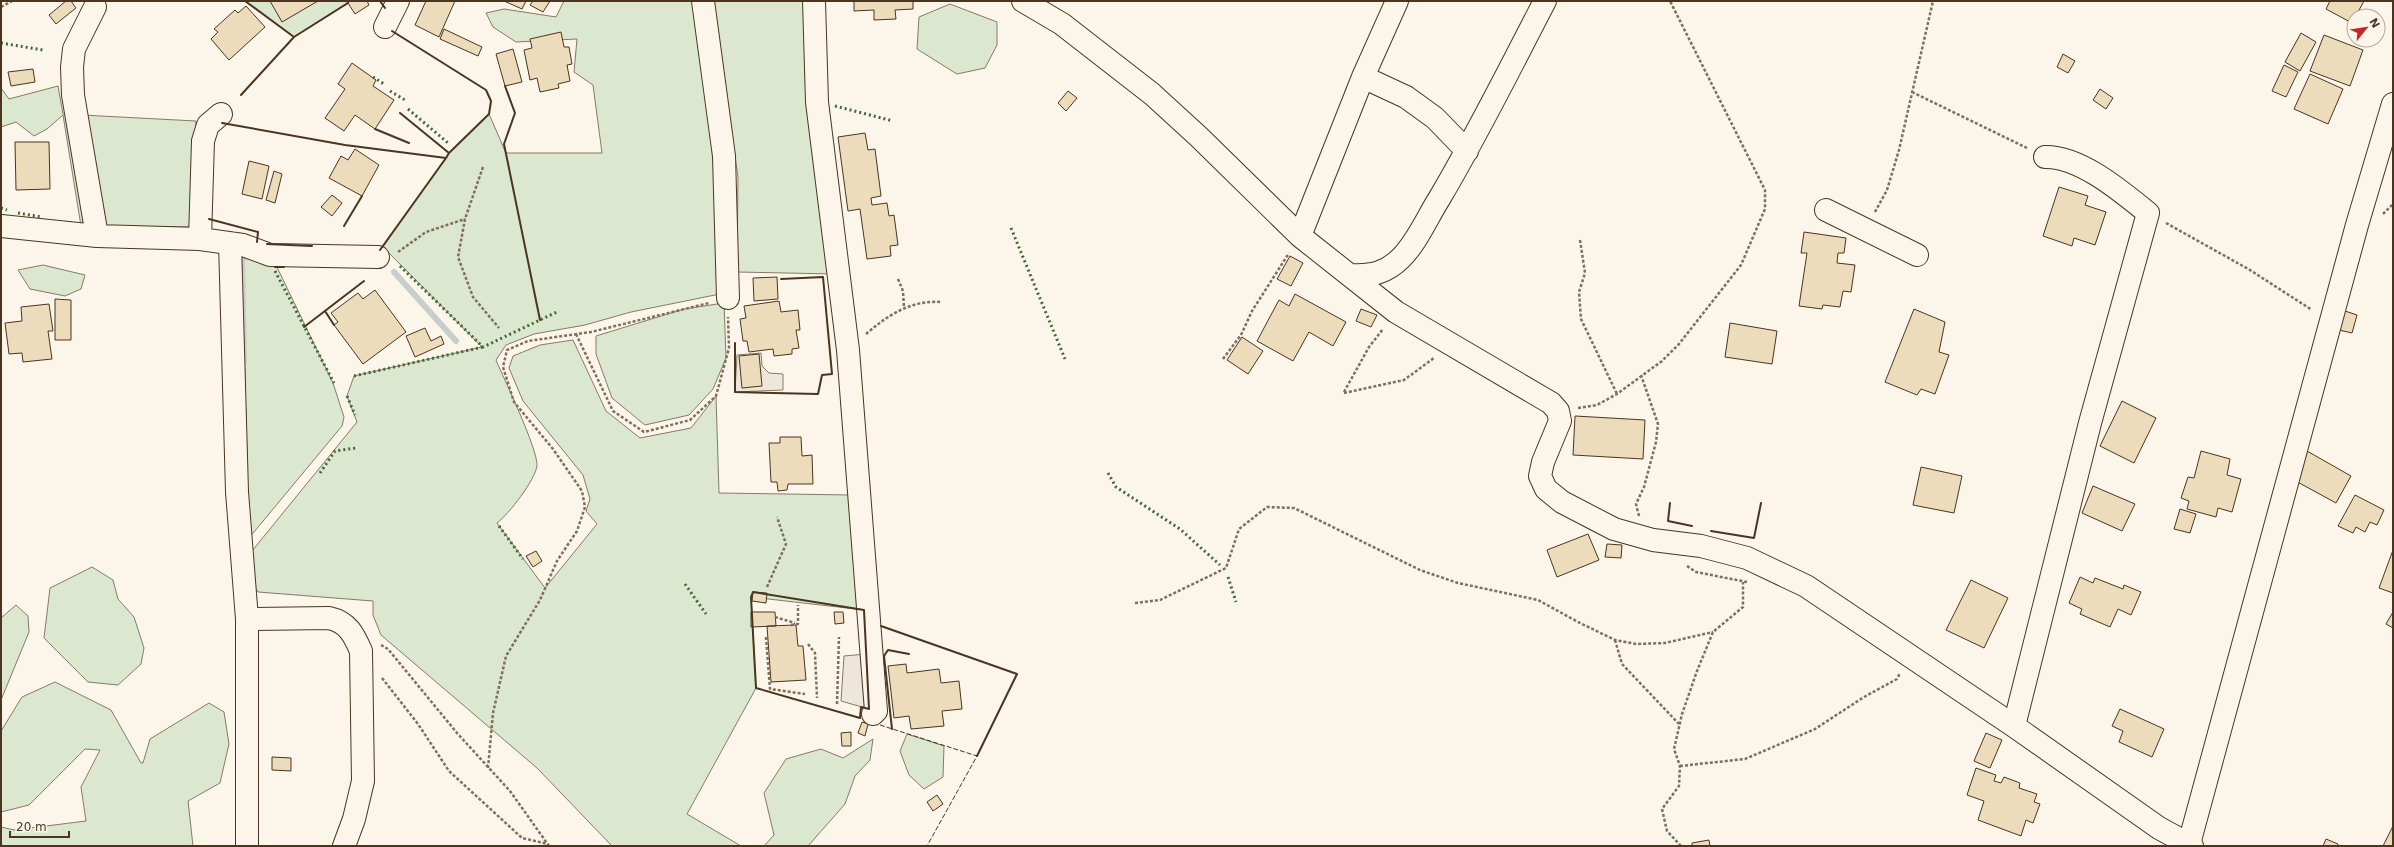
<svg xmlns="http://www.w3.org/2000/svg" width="2394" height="847" font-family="'DejaVu Sans',sans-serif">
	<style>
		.green { fill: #dce7d0; stroke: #887966 }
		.parking { fill: #ede7d9; stroke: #887966 }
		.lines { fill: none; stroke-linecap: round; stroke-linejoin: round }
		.stream { stroke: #c9cecd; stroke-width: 6 }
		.building { fill: #ecdcbc; stroke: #4a3520 }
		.minor-casing { stroke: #4a3520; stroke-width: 24 }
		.path { stroke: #7f6f5c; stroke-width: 2.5; stroke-dasharray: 3 2; stroke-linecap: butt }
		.minor { stroke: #fbf6e9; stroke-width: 22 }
		.hedge { stroke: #436837; stroke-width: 3; stroke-dasharray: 2 3; stroke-linecap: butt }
		.fence { stroke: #4a3520; stroke-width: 1; stroke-dasharray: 5 2; stroke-linecap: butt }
		.wall { stroke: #4a3520; stroke-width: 2 }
	</style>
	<rect width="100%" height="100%" fill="#fbf6e9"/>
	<path class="green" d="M245,1h105l-56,36z
		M564,1h131l12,63 18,229 -94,19 -46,13 -51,9 -28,11 -10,15c8,19 42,89 41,106 -2,14 -28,48 -40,57l48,65 52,-64 -11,-13 4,-12 -7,-24 -60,-74 -14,-33 4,-12 27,-11 33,-5 33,71 34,27 51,-10 25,-32 3,97 132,2 13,115 -113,-13 5,91 -69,126 54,32h-129l-75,-78 -156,-133 -8,-20v-14l-115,-9 -7,-10 1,-31 105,-129 -10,-26 7,-20 128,-29 -99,-100 66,-94 40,-39 17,39h96l-9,-68 -19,-13 3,-33 -61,3 -23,-15 -7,-14 18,-4 52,8z
		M712,1h105l18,273 -98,-2 1,-95z
		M950,4l47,18v23l-12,23 -28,6 -40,-25 2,-32z
		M58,86l5,28 133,7 -3,106 -112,-1 -18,-111 -16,14 -13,7 -18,-14 -15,5v-39l8,11z
		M246,256l29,7 58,120 11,34 -2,9 -93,112 -7,-277z
		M43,265l42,10 -4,14 -16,7 -35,-7 -12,-19z
		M724,303l2,55 -13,31 -24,26 -44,10 -33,-27 -16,-44v-18l88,-27z
		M92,567l21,13 5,19 16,18 10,31 -3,16 -23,21 -30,-3 -44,-44 6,-50z
		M16,605l12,11 1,16 -28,68v-82z
		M55,682l56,28 30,53h2l7,-24 59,-36 15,9 5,32 -9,39 -32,18 5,45h-192v-19l13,3 72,-9 -5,-34 19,-37 -15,-1 -56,56 -28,7v-81l21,-34z
		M907,734l37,12 -1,31 -19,12 -15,-14 -9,-24z
		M873,739l-3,21 -15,16 -10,28 -37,42h-44l10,-11 -10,-42 22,-34 35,-10 22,9z"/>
	<path class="parking" d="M761,353l1,13 7,7 14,1v16l-48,2 2,-37z
		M866,654l3,55 -28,-8 3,-45z"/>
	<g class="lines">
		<path class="stream" d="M394,272l62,69
			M244,362l-2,-101 4,-5 5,1"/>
	</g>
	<path class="building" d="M66,1h5l5,7 -20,16 -7,-9z
		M270,1h48l-36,21z
		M350,1h17l2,4 -14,9 -7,-11z
		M426,1h29l-16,36 -24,-12z
		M504,1h22l-4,8z
		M533,1h17l-7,11 -13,-7z
		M854,1h59v8l-18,1 1,9 -22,1v-10l-20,1z
		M2330,1h34l-12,22 -26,-14z
		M246,6l19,21 -36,33 -18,-21 7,-7 -4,-3 21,-19 3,3z
		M444,29l38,18 -4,9 -38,-17z
		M561,32l3,15h5l3,17 -5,1 3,16 -12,3 1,4 -19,4 -3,-14 -7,2 -6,-30 8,-2 -2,-9z
		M2301,33l15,9 -16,29 -15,-9z
		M2324,35l39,15 -13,36 -40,-15z
		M513,49l9,33 -17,4 -9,-32z
		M2063,54l12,7 -7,12 -11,-6z
		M352,63l24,17 -3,6 21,14 -19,29 -20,-14 -11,16 -19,-13 20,-29 -7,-5z
		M2284,65l14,7 -12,25 -14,-6z
		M33,69l2,13 -24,4 -3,-14z
		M2310,74l33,15 -15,35 -34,-15z
		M2100,89l13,9 -7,11 -13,-9z
		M1068,91l9,7 -11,13 -8,-8z
		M865,133l3,17 7,-1 6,47 -10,2 1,7 15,-2 2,13 5,-1 4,30 -8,1 1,10 -24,3 -7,-50 -12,2 -10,-74z
		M15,142h34l1,47 -34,1z
		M355,149l24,16 -17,31 -33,-18 12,-22 7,4z
		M249,161l20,5 -7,33 -20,-5z
		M274,171l8,3 -7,29 -9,-3z
		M2059,187l29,9 -3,9 21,7 -11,33 -21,-7 -2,8 -29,-10z
		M332,195l10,8 -10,13 -11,-9z
		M1804,232l42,6 -2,15h-6l-1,10 18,2 -4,27 -8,-1 -3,16 -17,-2 -1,4 -23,-3 8,-53h-6z
		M1290,256l13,7 -12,23 -14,-7z
		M777,277l1,22 -24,2 -1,-23z
		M375,290l31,42 -43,32 -29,-39 4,-3 -7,-9 27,-20 5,6z
		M1295,294l51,28 -13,24 -24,-14 -16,29 -36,-20 22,-41 10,6z
		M55,299l16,1v40h-16z
		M779,301l2,11 17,-2 2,20h-4l3,18 -7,1v5l-18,2 -1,-7 -24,3 -2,-11h-4l-3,-22 6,-1 -2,-12z
		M49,304l4,27h-5l4,28 -29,3 -1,-9 -13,1 -4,-31 17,-2 -1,-14z
		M1361,309l16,6 -6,12 -15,-6z
		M1914,309l31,13 -6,30 10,3 -14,39 -14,-5 -4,6 -32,-13z
		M2345,311l12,4 -5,18 -13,-3z
		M1730,323l47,8 -5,33 -47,-7z
		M425,328l6,13 10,-5 3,8 -29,13 -9,-21z
		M1242,337l21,14 -15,23 -21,-14z
		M759,354l3,32 -20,2 -3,-32z
		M2122,401l34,17 -22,45 -34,-17z
		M1575,416l70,4 -2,39 -70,-4z
		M780,437h21l1,19 10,-1 1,29h-25l-1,6 -9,1 -1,-9h-6l-2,-39h11z
		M2201,451l29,8 -3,16 14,4 -9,33 -14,-4 -2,9 -29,-8 2,-8 -8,-3 7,-21 6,1z
		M2307,451l44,25 -15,27 -44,-24z
		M1921,467l41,9 -8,37 -41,-8z
		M2093,486l42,18 -13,27 -40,-18z
		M2355,495l29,15 -7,15 -7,-3 -5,10 -9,-5 -3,6 -15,-7z
		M2180,509l16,5 -6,19 -16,-4z
		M1588,534l11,26 -42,17 -10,-27z
		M1607,544l15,1 -1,13 -16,-1z
		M2393,550v43l-14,-5z
		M536,551l6,10 -9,6 -7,-11z
		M2080,577l13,6 2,-5 28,11 1,-4 17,7 -10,23 -13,-6 -8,18 -30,-13 2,-5 -13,-6z
		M1971,580l37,18 -24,50 -38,-18z
		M753,592l14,1 -1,10 -14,-2z
		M751,612h24l1,14 -25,1z
		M834,612h9l1,11 -9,1z
		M2393,612v16l-7,-4z
		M796,625l2,21h5l3,34 -35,2 -4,-56z
		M906,664l1,9 32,-4 2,14 18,-2 3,28 -20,2 2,15 -33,3 -2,-13 -15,2 -6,-52z
		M2120,709l44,20 -12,28 -33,-15 4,-11 -11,-5z
		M862,722l6,2 -3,12 -7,-3z
		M851,732v14h-9l-1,-13z
		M1986,733l16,7 -12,28 -16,-7z
		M272,757l19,1v13l-19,-1z
		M1976,768l20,7 -2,6 7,2 3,-6 16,6 -1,5 18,6 -3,8 6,2 -7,19 -7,-3 -5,16 -43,-16 6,-19 -17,-6z
		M937,795l6,9 -10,7 -6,-9z
		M2393,826v20h-10z
		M2326,839l12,5v2h-15z
		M1709,840l1,6h-18v-3z"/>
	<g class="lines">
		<defs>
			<path id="minor" d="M703,1l21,155 4,142
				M814,1l3,101 31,248 28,361 -3,3
				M1023,1l39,23 90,70 47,43 101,99 96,76 155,91 7,8 2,10 -17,41 -3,14 6,13 16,13 52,27 39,11 48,6 46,12 59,28 208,140 145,102 33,18
				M95,7l-21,42 -2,18 1,28 24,141
				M385,27l13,-26
				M1363,77l43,20 29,21 32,33
				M1826,210l91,45
				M1,226l96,10 103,3 43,6 27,10 108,2
				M1300,236l63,-159 34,-76
				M200,239l3,-98 5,-16 13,-11
				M230,243l7,249 10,127v227
				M1351,275c21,1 35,-2 50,-17 16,-16 26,-40 38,-59 38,-64 71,-131 106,-198
				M247,619l82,-1c19,4 25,17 32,33l2,130 -9,38 -10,27
				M2014,726l76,-303 58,-210c-26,-21 -68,-57 -103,-56
				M2189,844l168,-619 36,-121"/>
		</defs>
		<use href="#minor" class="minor-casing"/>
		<path class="path" d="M1,7l11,-6
			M1912,92l115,56
			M483,167l-18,52 -7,38 15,40 26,31
			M1875,212l12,-22 12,-40 34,-149
			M2383,214l10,-10
			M2166,223l84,47 62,40
			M1580,240l5,33 -6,19 2,27 36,75
			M398,252l28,-20 39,-13
			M898,279l5,12 1,17
			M576,334l37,77 31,21 46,-12 26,-24 13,-48 -1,-31
			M866,334c22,-19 45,-34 75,-32
			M1223,359l18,-24 11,-24 37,-58
			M1344,392l25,-45 14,-18
			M1344,393l60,-13 30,-22
			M1578,408l19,-3 20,-11 45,-33 17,-17 62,-79 24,-56v-19l-95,-189
			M1639,516l-3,-12 8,-17 12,-45 2,-18 -17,-49
			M1687,566l9,6 51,10
			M767,587l19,-43 -9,-27
			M1135,603l25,-3 66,-32 13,-39 28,-22 27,1 126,62 38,13 80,17 40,22 37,18 21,4 29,-1 48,-11
			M775,617l20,6
			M791,625l7,-1v-19
			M766,637l4,52 35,5
			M1615,640l7,24 57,60
			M808,644l7,9 2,45
			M381,645l7,4 69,84 53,58 39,55
			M382,678l36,46 31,47 73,67 26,6
			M837,704l2,-67
			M1680,766l65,-7 70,-30 49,-32 33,-18 3,-6
			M488,768l5,-55 13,-57 34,-56 17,-39 20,-30 8,-24 -3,-16 -29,-42 -39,-47 -11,-35 4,-17 21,-9 63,-9 118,-29
			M1681,846l-14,-15 -5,-22 17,-23 1,-20 -6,-17 8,-35 15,-43 16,-39 30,-25v-25"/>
		<use href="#minor" class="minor"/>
		<path class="hedge" d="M1,43l42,7
			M373,77l11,7
			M390,91l15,9
			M835,106l58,15
			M408,109l40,34
			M1,208l6,2
			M18,213l24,4
			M1011,228l54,131
			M400,266l83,81 76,-36
			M275,271l59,112
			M354,376l129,-29
			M347,396l8,19
			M320,473l15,-22 21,-3
			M1108,473l8,14 64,42 40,36
			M499,526l24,33
			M1228,577l8,25
			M685,584l21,30"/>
		<path class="fence" d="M880,725l97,31 -50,90"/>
		<path class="wall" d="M245,1l49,36
			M380,1l5,7
			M392,31l94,59 5,11 -2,13 -40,39
			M505,86l10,27 -11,31 36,176
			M241,95l53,-58 54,-34
			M222,123l123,22 101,13 3,-5 -49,-40
			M375,129l34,14
			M209,219l49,13 -1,10
			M344,226l18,-30
			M267,244l45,2
			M380,250l66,-92
			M275,267h9
			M325,311l9,14
			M304,327l60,-46
			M735,343v49l83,2 4,-19 10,-1 -9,-97 -42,2
			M1670,503l-2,18 24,5
			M1711,531l43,7 7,-35
			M753,592l111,18 5,99 -8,-2 -1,11 -104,-30 -5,-91z
			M881,626l136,48 -40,82
			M892,729l-8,-73 4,-6 21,4"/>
	</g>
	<rect width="2394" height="847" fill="none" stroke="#4a3520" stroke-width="4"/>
	<g transform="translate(2366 28) rotate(60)"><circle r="19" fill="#fbf6e9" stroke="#b4a999"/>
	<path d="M0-3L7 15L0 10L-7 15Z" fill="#c62828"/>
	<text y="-6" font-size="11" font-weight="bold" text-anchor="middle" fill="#4a3520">N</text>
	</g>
	<path d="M10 831v6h59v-6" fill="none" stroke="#4a3520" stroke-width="2"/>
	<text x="16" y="831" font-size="12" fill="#4a3520" stroke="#fbf6e9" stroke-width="3" paint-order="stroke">20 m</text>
</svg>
